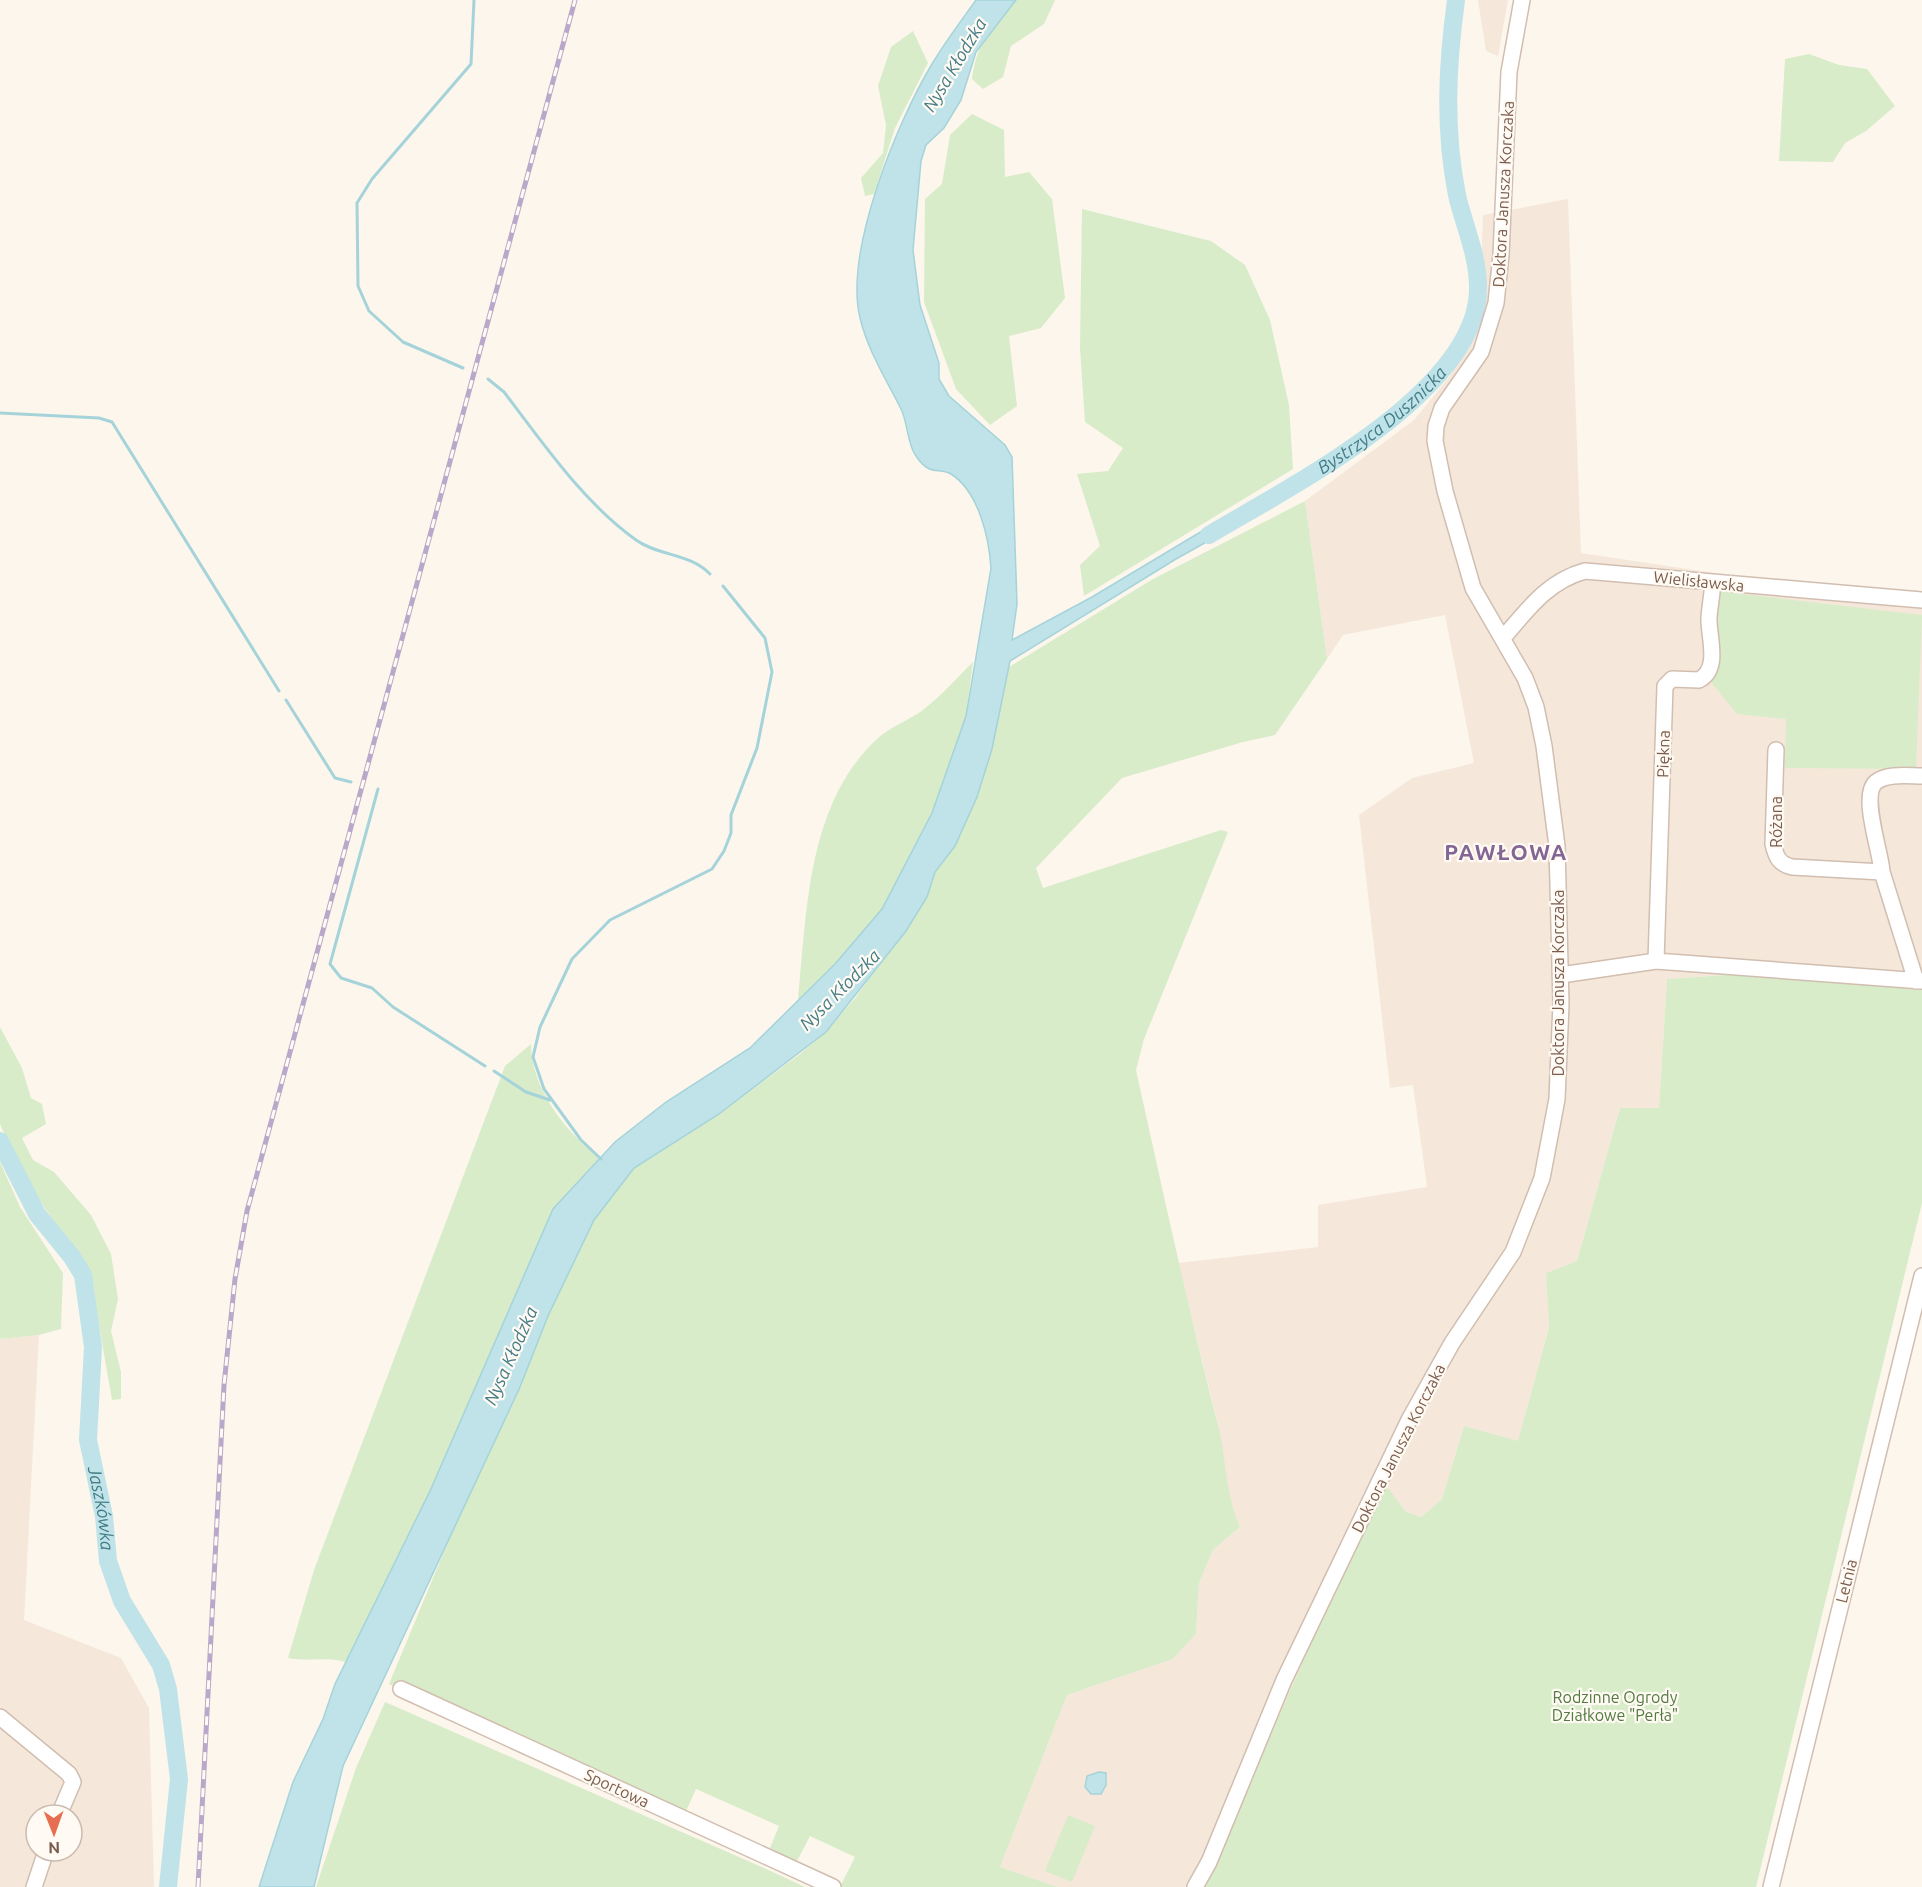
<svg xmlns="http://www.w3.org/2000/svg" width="1922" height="1887" font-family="Ubuntu,sans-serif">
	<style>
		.residential { fill: #f5e8da; fill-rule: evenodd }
		.green { fill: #d8ecc9 }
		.water { fill: #bfe3e8; stroke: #a5d3da; stroke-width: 1.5 }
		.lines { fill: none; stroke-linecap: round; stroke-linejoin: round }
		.stream { stroke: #a5d3da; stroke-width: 3 }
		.river { stroke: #bfe3e8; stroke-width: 18 }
		.minor-casing { stroke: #d1beb0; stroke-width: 18 }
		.minor { stroke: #fff; stroke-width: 15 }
		.rail-casing { stroke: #b9a8c9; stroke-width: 5 }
		.rail { stroke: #fffaf3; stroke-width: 3; stroke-dasharray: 9; stroke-linecap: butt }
		.labels { text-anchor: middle; stroke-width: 4.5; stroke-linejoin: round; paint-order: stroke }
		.street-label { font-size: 16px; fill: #7a5c4d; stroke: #fffaf3 }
		.park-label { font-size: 16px; fill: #537a41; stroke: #fffaf3 }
		.water-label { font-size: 18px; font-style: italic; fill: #437c86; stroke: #fffaf3 }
		.district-label { font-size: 22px; font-weight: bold; letter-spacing: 1.5px; fill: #846695; stroke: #fffaf3 }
	</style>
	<rect width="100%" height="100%" fill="#fdf6ec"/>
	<path class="residential" d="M1478,0h30l-10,56 -12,-5z
		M1568,199l13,354 341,51v383l-196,-12 -59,4 -8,130 -39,-1 -43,153 -31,12 3,53 -31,116 -54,-16 -22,73 -21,18 -16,-6 -22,-29 -180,405h-145l-58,-20 67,-172 106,-36 23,-25 3,-51 14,-33 27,-23 -11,-26 -11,-77 -40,-161 140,-16v-42l109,-18 -14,-102 -23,3 -31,-273 53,-37 62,-15 -29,-148 -102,20 -16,24 -22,-158 109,-81 36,-44 29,-51 4,-110z
		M39,1335l-15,285 97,38 28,50 5,179h-154v-548zM36,1815h36v36h-36z"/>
	<path class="green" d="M1016,0h39l-11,24 -33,22 -8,31 -20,12 -11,-10c5,-37 19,-53 44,-79z
		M913,31l15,32 -33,65 -21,66 -9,2 -4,-18 22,-25 3,-28 -8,-39 13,-39z
		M1809,54l30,11 28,4 28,37 -29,25 -21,12 -12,19 -54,-1 6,-102z
		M972,114l32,16 1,47 24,-5 23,27 13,99 -24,30 -32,8 8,70 -27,19 -34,-36 -32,-87 1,-103 17,-15 8,-49z
		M1082,209l129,32 34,24 25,55 19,85 4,64 -209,127 -4,-31 20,-19 -23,-72 31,-3 15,-23 -38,-26 -5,-74z
		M1305,501l22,158 -52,76 -32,7 -121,36 -86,90 7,20 178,-58 7,2 -84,207 -8,31c26,117 51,234 81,351 10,38 7,68 23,106l-27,23 -14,33 -3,51 -23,25 -106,36 -67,172 58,20h-218l15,-30 -45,-21 -15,29 -25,-17 9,-22 -83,-37 -10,22 -297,-127 64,-154 67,-143 28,-71 46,-96 40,-52 85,-54 81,-60 26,-22 30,-35 71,-100 8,-25 20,-26 37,-97 5,-37 12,-45 144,-88z
		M1716,591l206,24 -6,154 -131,-1 1,-49 -49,-5 -26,-32 6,-36z
		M973,662l-7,54 -34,97 -16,33 -34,63 -47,55 -37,36c9,-89 9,-196 79,-261 13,-12 32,-19 46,-29 18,-14 34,-32 50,-48z
		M1726,975l196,12v216l-166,684h-553l180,-406 22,30 16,6 21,-18 22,-73 54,15 31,-114 -3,-54 31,-12 43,-153h39l8,-129z
		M0,1027l22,41 9,30 11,6 4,20 -24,14 11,22 21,12 37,43 20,39 7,45 -7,32 10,41v27l-9,1 -19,-109 -8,-26 -41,-58 -25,-40 -19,-43z
		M531,1044c0,44 35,89 69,114l-47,51 -123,282 -84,171c-20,-6 -39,0 -58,-4l26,-88 191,-504z
		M0,1162l20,45 43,66 -2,56 -22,6 -39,4z
		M385,1702l379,166 41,19h-489l40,-119z
		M1068,1815l27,11 -23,56 -27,-11z"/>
	<path class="water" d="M976,0h40l-40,52 -15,48 -17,28 -18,17 -5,16 -8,89 7,55 19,58v16l10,17 56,49 7,12 5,147 -5,36 80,-43 140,-84 -4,17 -52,29 -166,102 -18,88 -15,48 -22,49 -20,26 -8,25 -21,34 -80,101 -107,82 -85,54 -40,52 -46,96 -28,71 -177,379 -29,121h-55l34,-105 30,-63 12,-35 95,-193 123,-282 62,-67 51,-40 84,-54 85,-84 47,-55 50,-96 34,-97 25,-148c-2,-30 -12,-76 -40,-94 -13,-7 -21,3 -35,-18 -9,-12 -8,-33 -15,-47 -15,-30 -33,-58 -41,-91 -16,-67 37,-196 72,-254 13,-22 29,-43 44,-64z
		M1099,1772l7,1v12l-5,9h-10l-6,-7 2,-11z"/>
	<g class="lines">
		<path class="stream" d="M463,368l-60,-26 -34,-31 -11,-25 -1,-83 15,-24 99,-115 3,-64
			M488,379l16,13c39,51 79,110 132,148 22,16 54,13 74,34
			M0,413l99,5 13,4 167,269
			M286,700l49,78 16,4
			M378,789l-48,175 11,14 31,10 21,19 92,59
			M494,1071l32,21 24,8
			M601,1159l-20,-19 -37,-51 -11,-32 7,-30 32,-68 38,-39 102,-51 12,-18 7,-18v-18l26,-67 15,-76 -7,-34 -42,-52"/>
		<g class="river">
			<path id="s1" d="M1209,535c78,-47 270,-143 269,-247 0,-34 -14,-62 -21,-93 -13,-66 -10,-129 -1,-195"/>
			<path id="s2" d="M0,1141l37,73 35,43 11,18 10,72 -5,93 16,76 4,45 14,40 39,64 7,24 11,90 -11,108"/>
		</g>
		<defs>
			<path id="minor" d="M1503,638c25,-29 45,-57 82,-67l337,29
				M1776,750l-3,94c3,13 6,20 19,23l90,5 34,109
				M1882,872c-1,-20 -22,-77 -6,-90 11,-9 33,-6 46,-6
				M1656,961l9,-275 7,-7 27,1c22,-11 9,-44 10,-63 1,-11 3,-23 4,-34
				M1561,975l95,-14 266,20
				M401,1689l432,198
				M0,1717l69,57 4,8 -14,33
				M34,1887l12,-36
				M1195,1887l14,-25 75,-182 125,-260 43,-77 61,-91 29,-74 15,-79 4,-95 -4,-158 -13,-100 -8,-39 -11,-29 -52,-90 -28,-97 -10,-50 1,-15 6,-18 39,-56 15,-49 5,-48 8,-183 13,-72
				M1771,1887l151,-611"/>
		</defs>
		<use href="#minor" class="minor-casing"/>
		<use href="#minor" class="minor"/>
		<defs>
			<path id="rail" d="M198,1887l26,-502 11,-106 12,-68 328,-1211"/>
		</defs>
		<use href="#rail" class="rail-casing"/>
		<use href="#rail" class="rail"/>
	</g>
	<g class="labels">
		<g class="street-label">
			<text transform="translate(1503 194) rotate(-87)" y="6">Doktora Janusza Korczaka</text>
			<text transform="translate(1699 581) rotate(6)" y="6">Wielisławska</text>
			<text transform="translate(1663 754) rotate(-88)" y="6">Piękna</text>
			<text transform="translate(1776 822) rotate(-90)" y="6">Różana</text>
			<text transform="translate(1558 983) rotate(-90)" y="6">Doktora Janusza Korczaka</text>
			<text transform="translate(1398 1448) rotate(-63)" y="6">Doktora Janusza Korczaka</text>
			<text transform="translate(1846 1581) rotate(-76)" y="6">Letnia</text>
			<text transform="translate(617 1788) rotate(25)" y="6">Sportowa</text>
		</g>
		<g class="park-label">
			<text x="1615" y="1703">Rodzinne Ogrody<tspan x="1615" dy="18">Działkowe "Perła"</tspan></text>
		</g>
		<g class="water-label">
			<text transform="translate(955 65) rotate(-59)" y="6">Nysa Kłodzka</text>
			<text dy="6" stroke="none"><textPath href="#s1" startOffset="208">Bystrzyca Dusznicka</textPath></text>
			<text transform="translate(840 990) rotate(-45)" y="6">Nysa Kłodzka</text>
			<text transform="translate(511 1356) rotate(-66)" y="6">Nysa Kłodzka</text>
			<text dy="6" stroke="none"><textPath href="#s2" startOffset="394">Jaszkówka</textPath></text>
		</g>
		<g class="district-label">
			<text x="1506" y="860">PAWŁOWA</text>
		</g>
	</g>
	<g transform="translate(54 1833) rotate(179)"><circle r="28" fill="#fffaf3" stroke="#cabbb1" stroke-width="1.5"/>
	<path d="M0-4.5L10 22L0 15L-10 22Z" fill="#e76f51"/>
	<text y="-9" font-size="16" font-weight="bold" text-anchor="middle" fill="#7a5c4d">N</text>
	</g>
</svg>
